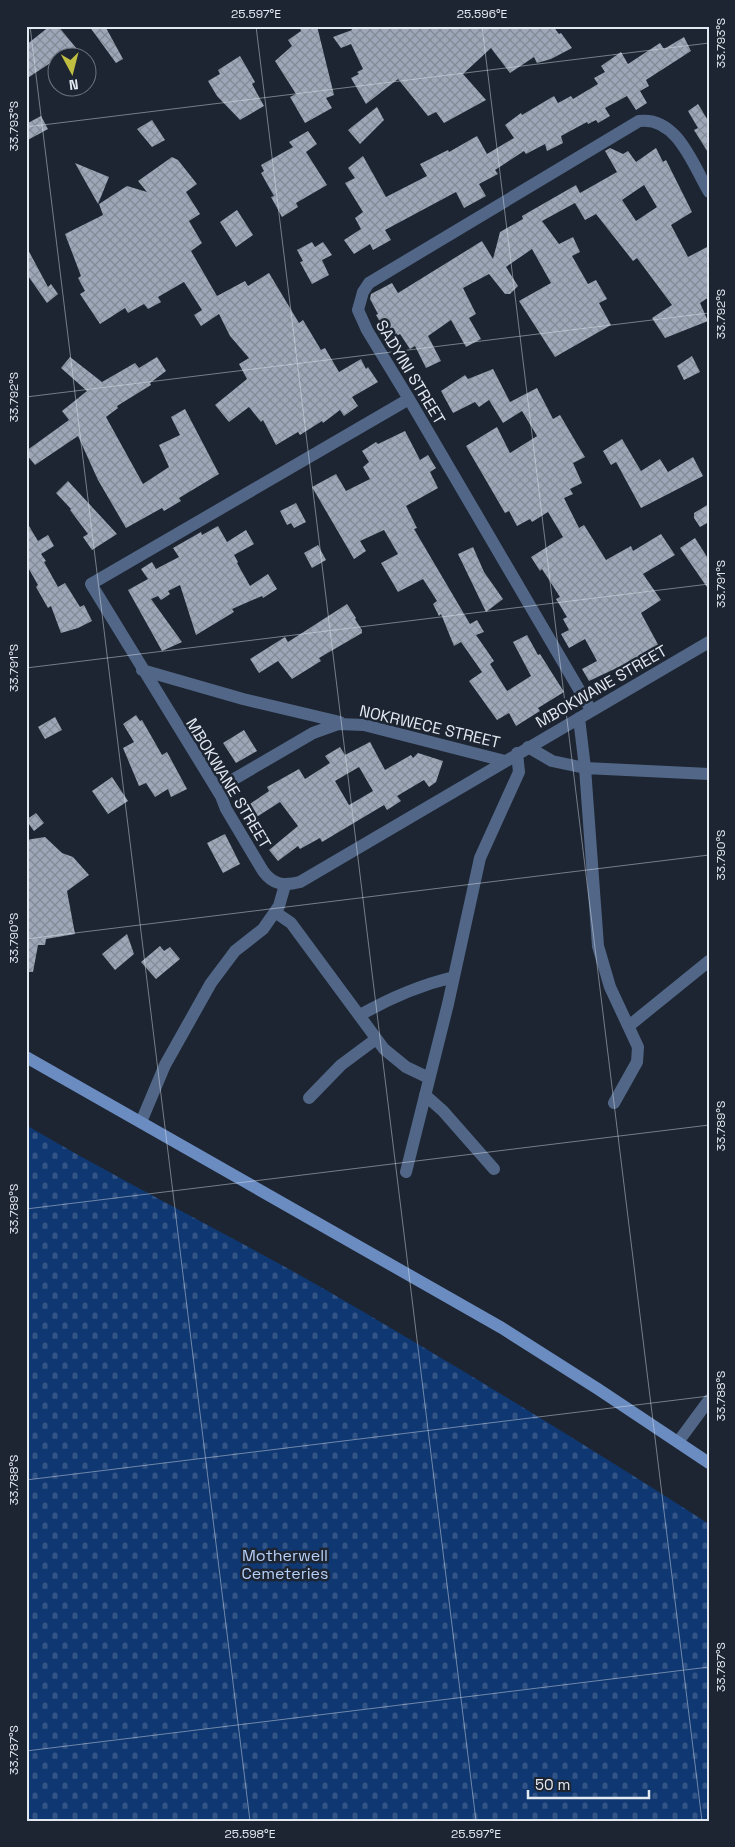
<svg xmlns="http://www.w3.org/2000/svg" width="735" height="1847" font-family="'Space Grotesk',sans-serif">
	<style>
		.cemetery { fill: url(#cemetery-stones) }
		.building { fill: url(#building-cross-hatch); fill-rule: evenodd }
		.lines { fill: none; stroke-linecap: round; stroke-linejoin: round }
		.street { stroke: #526787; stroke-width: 12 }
		.secondary { stroke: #6b8cc0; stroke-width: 12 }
		.ticks { fill: none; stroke: #e3e9f1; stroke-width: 1; stroke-opacity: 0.45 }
		.labels { text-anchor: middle; stroke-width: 5; stroke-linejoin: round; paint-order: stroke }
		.street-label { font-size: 16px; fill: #e3e9f1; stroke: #1d2532 }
		.park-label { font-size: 16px; fill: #b6d0f8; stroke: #1d2532 }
		.neatline { fill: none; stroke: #e3e9f1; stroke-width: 2 }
		.ticks-label { font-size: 12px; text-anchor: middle; fill: #e3e9f1 }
	</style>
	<defs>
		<pattern id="cemetery-stones" width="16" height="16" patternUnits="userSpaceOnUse" patternTransform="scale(1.25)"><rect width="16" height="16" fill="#0f3771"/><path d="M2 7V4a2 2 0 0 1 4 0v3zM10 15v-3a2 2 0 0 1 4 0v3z" fill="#325486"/></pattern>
		<pattern id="building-cross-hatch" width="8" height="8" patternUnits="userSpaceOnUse" patternTransform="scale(1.25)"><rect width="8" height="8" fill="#9da7b7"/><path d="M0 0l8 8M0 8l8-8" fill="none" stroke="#828a96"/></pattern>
	</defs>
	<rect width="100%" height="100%" fill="#1d2532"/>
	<path class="cemetery" d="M26,1125c98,58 201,108 300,165 129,75 257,153 383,234v297h-683z"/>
	<path class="building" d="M50,26h8l19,23 -13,9h-6l-32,21v-34z
		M89,26h16l18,33 -7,4z
		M299,26h18l17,69 -8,3 6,10 -27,15 -15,-26 6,-3 -21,-33 17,-15 -4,-6 13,-9z
		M350,26h203l6,8 2,-1 11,15 -21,11 -14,4 -3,-6 -24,16 -19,-25 -28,26 23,26 -42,23 -8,-11 -8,4 -30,-37 -32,25 -15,-26 8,-4 -2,-2 6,-3 -12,-25 -10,4 -8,-11 19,-7z
		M684,37l7,14 -45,29 3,6 -9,5 7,12 -11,7 -9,-14 -22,12 5,8 -12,7 -2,-3 -8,4 -1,-2 -26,14 2,7 -16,8 -2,-7 -19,10 -2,-3 -29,19 3,4 -19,10 7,12 -22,12 -8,-16 -71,38 6,10 -18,10 -3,-6 -16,10 -10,-14 17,-11 -6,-11 8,-6 -18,-29 10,-5 -7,-10 15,-12 23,41 41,-21 -7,-12 28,-14 1,2 28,-16 10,18 27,-16 -9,-13 16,-12 1,2 32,-19 4,7 13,-7 2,3 25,-15 -4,-6 11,-6 -4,-6 20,-14 7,12 32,-21 4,6z
		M240,56l15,26 -3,2 12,22 -24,14 -23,-24 -9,-15 12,-7 -2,-4z
		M698,104l11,18v32l-15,-24 4,-2 -10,-17z
		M377,107l7,13 -24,24 -12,-14z
		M41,116l7,13 -22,12v-17z
		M152,120l13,20 -13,7 -15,-18z
		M308,131l9,13 -11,8 21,33 -31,18 2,4 -16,10 -11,-20 3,-1 -13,-23 3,-2 -3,-6 32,-18 -4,-5z
		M610,148l13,6 5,-3 8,11 20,-14 7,14 3,-2 26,52 -21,13 17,32 21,-11v51l-9,6 8,18 -43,17 -13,-20 20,-13 -35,-47 -4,3 -37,-47 -11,6 -10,-17 -33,18 17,23 14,-7 7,15 -8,4 16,28 8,-4 11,19 -8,4 12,22 -56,32 -36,-56 32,-18 -19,-34 -26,18 12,19 -8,8h-5l-16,-20 -26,14 13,26 -7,4 12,21 -15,8 -15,-27 -23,16 13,25 -15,7 -11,-22 -5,3 -10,-15 -10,5 -14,-24 2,-1 -8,-15 1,-5 21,-11 6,10 84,-52 11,18 7,-27 23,-13 -1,-3 54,-31 4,8 37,-21 -12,-21zM644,185l13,22 -21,14 -14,-21z
		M172,157l6,3 19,24 -11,8 14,22 -11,7 13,22 -11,8 26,45 28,-15 3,5 21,-13 30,50 4,-3 18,30 4,-2 14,24 22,-13 5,10 2,-2 10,15 -26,15 6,9 -14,10 -4,-6 -17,13 -1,-2 -22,14 -2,-3 -22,13 -13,-25 -2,2 -12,-15 -20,15 -14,-17 32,-26 -8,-15 10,-6 -19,-22 -11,-22 -18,12 -7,-11 8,-5 -18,-28 -26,15 3,5 -13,7 -4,-5 -16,9 -3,-5 -25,16 -20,-30 5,-3 -7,-13 3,-2 -16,-42 38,-19 -4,-11 28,-18 20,6 -9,-11z
		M75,163l34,14 -11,27z
		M237,210l16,25 -17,12 -16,-25z
		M312,242l3,5 8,-5 9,13 -10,5 7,15 -17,9 -12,-22 3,-1 -6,-11z
		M26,246l22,41 3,-3 7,10 -11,9 -21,-30z
		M692,356l8,16 -16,8 -7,-14z
		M70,357l32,25 33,-19 4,5 18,-11 9,14 -16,12 1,2 -34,21 1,2 -12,9 37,67 26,-17 -10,-22 21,-10 -9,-18 14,-8 34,65 -40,24 2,3 -17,10 -2,-3 -36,20 -28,-48 -20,-44 -43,29 -9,-11v-3l43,-31 -7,-9 25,-20 -26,-23z
		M493,369l17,33 27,-14 16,31 7,-4 17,29 8,13 -12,6 9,20 -12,6 3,5 -9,4 15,30 5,-3 22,35 25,-14 2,5 28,-17 14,21 -32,19 18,26 -20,13 20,37 -36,19 -2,-4 -34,16 -7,-12 15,-8 -12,-22 -16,9 -8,-14 8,-4 -6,-11 4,-2 -11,-18 4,-2 -18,-28 -2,2 -9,-14 32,-20 -15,-25 -16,10 -2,-3 -13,7 -8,-15 -4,2 -39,-67 31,-19 13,26 27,-17 -15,-25 -19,12 -14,-23 -10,7 -4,-5 -22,11 -12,-22 24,-16 3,4z
		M405,431l15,29 8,-5 8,13 -6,4 8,16 -32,18 11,22 -3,1 56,95 7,-4 7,12 -8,3 18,26 -4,3 17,27 24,-15 -18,-34 14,-7 11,20 2,-1 24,38 -26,16 2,3 -24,15 -7,-13 -12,7 -28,-39 13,-9 -21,-30 -7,4 -13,-32 -2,2 -6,-12 4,-3 -14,-22 -25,13 -17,-29 17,-9 -14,-24 -24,11 6,10 -12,8 -42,-72 24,-13 10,17 24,-12 -7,-12 6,-5 -7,-11 14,-9 2,2z
		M622,439l19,32 19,-12 8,13 25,-15 10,19 -62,32 -25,-46 -5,3 -8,-14z
		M68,481l49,53 -25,16 -9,-13 5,-3 -18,-24 1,-1 -15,-16z
		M296,503l10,19 -12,6 -3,-5 -4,2 -7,-14z
		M709,504v18l-9,5 -6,-9v-5z
		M26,521l12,20 10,-6 6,11 -13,8 5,7 -2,1 14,25 7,-4 15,24 4,-2 8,16 -14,7 -17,5 -10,-27 -3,2 -12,-21 2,-2 -12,-21z
		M218,526l9,16 19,-12 8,14 -20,11 4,7 -1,1 13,23 18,-12 9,15 -14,9 -1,-2 -30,13 2,3 -38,23 -16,-50 -12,6 2,3 -9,6 -3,-4 -7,3 31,43 -20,9 -34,-61 20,-11 -7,-10 11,-7 4,7 23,-12 -6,-9 28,-16 1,3z
		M695,538l14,22v30l-29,-42z
		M318,545l8,15 -14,8 -8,-15z
		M473,547l11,25 19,27 -17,13 -28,-58z
		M347,604l9,14 -1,1 7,11v3l-43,25 2,3 -29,18 -14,-18 -19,12 -9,-14 35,-22 3,5z
		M136,715l4,6 2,-1 20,35 5,-3 20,37 -16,8 -3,-8 -13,8 -9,-14 -7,3 -16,-38 11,-6 -11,-18z
		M55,717l7,13 -17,9 -7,-12z
		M244,730l13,21 -21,12 -13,-20z
		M370,742l15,28 26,-15 2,3 5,-5 25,8 -7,21 -7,5 -5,-7 -27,16 4,5 -14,9 -3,-5 -62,37 -2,-4 -20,11 -2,-3 -20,15 -9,-11 29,-24 -18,-24 -25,16 -8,-12 22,-15 -2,-4 32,-18 6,10 25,-16 -5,-7 15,-9 5,8zM359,767l14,24 -24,14 -14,-24z
		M112,777l16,24 -20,13 -16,-23z
		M36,813l8,10 -10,8 -8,-11z
		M225,834l15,30 -17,9 -16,-30z
		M45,837l17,16 11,4 16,18 -22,16 8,43 -29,5 -1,6h-7l-5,27h-7v-106l3,-8 -3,-18z
		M127,934l7,20 -19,16 -13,-16z
		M160,946l4,5 6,-4 10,12 -24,20 -15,-17z"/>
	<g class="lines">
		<path class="street" d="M409,399l-318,185 130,212 5,13 37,62c10,14 21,15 37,11l409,-240
			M142,670l101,29 97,23
			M591,710l-182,-311 -42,-69 -9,-20 5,-18 6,-9 270,-162c38,-5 54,44 70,71
			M579,718l6,50 13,178 12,41 28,60 -1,15 -23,41
			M528,747l24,14 33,7 124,6
			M221,796l1,-5 7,-9 84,-49 25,-9 26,1 141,36
			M275,912l16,11 93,126 22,18 23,11
			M360,1015c30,-17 60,-30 94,-38
			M630,1025l79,-64
			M425,1095l18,16 51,58
			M309,1098l32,-33 35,-26
			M141,1122l24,-57 46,-82 24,-32 28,-22 16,-23 6,-21
			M406,1172l42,-168 32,-146 39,-86 -2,-19
			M678,1442l31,-42"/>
		<path class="secondary" d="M26,1057l476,271 96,61 111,74"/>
	</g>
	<path class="ticks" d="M30,26l220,1795M256,26l220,1795M482,26l220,1795M708,26l1,10M26,127l683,-84M26,397l683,-84M26,668l683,-84M26,939l683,-84M26,1209l683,-84M26,1480l683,-84M26,1751l683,-84"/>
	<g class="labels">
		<g class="street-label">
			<text transform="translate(411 372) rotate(59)" y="6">SADYINI STREET</text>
			<text transform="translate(601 686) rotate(-30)" y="6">MBOKWANE STREET</text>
			<text transform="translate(430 726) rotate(13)" y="6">NOKRWECE STREET</text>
			<text transform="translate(229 783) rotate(59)" y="6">MBOKWANE STREET</text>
		</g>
		<g class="park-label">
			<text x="285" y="1561">Motherwell<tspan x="285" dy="18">Cemeteries</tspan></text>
		</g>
	</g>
	<rect width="735" height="1847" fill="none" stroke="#1d2532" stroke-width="55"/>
	<g transform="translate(72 72) rotate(173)"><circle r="24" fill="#1d2532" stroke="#6c737e"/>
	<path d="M0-4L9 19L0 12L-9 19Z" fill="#bfbe41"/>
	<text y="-8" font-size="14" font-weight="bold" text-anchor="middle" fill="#e3e9f1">N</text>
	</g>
	<path d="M528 1790v8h121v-8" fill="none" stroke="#e3e9f1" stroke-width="2.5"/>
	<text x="535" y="1790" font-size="15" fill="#e3e9f1" stroke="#1d2532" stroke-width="4" paint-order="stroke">50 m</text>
	<rect x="28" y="28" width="680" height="1792" class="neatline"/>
	<g class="ticks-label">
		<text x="256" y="18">25.597°E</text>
		<text x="482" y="18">25.596°E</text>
		<text transform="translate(721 43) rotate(-90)" y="4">33.793°S</text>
		<text transform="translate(14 126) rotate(-90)" y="4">33.793°S</text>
		<text transform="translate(721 314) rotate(-90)" y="4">33.792°S</text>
		<text transform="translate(14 397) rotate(-90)" y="4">33.792°S</text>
		<text transform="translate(721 584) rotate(-90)" y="4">33.791°S</text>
		<text transform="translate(14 668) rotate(-90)" y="4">33.791°S</text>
		<text transform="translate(721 855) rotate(-90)" y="4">33.790°S</text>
		<text transform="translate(14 938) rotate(-90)" y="4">33.790°S</text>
		<text transform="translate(721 1126) rotate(-90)" y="4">33.789°S</text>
		<text transform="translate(14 1209) rotate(-90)" y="4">33.789°S</text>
		<text transform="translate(721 1396) rotate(-90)" y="4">33.788°S</text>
		<text transform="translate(14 1480) rotate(-90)" y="4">33.788°S</text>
		<text transform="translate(721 1667) rotate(-90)" y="4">33.787°S</text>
		<text transform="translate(14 1750) rotate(-90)" y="4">33.787°S</text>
		<text x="250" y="1838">25.598°E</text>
		<text x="476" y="1838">25.597°E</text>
	</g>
</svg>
